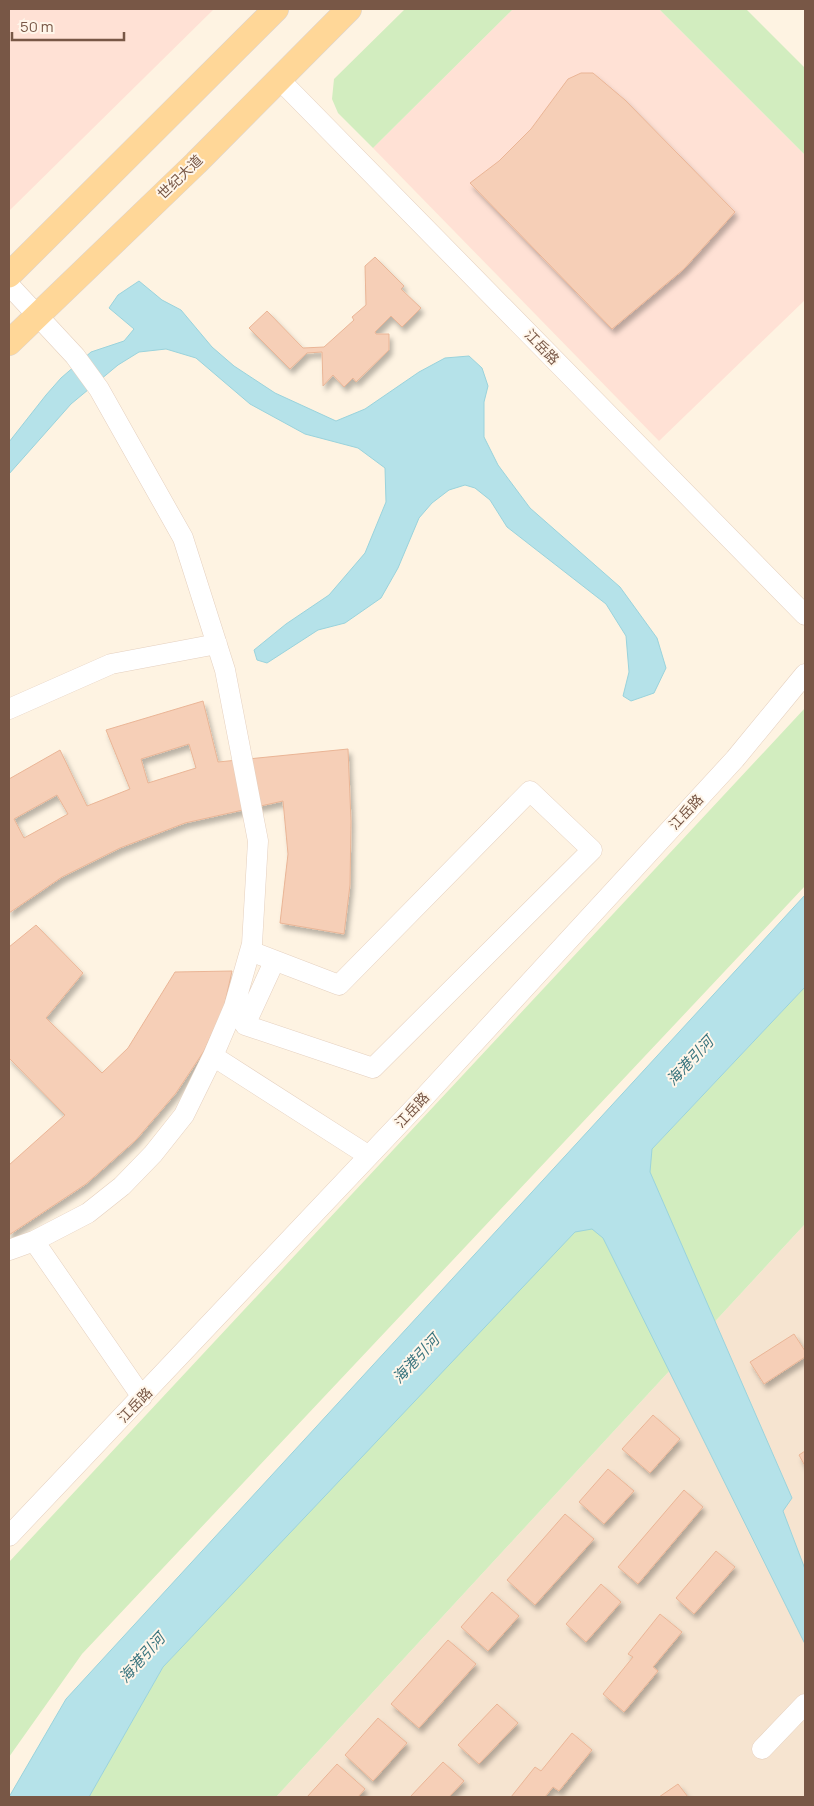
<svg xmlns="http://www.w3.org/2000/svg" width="814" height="1806" font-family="Manrope,'Noto Sans SC',sans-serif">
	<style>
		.residential { fill: #f6e4d0 }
		.commercial { fill: #ffe1d5 }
		.green { fill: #d2edbf }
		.water { fill: #b5e2e9; stroke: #9ad3dc }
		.building { fill: #f6cfb7; stroke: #eab596; fill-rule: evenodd; filter: url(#shadow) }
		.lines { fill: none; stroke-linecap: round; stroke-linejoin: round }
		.minor-casing { stroke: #e5d0bf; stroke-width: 21 }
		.major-casing { stroke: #dcd3cf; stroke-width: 26 }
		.minor { stroke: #fff; stroke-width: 20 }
		.major { stroke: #ffd798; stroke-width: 25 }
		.labels { text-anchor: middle; stroke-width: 4; stroke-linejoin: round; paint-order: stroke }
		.street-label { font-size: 14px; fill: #785746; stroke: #fff6ea }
		.water-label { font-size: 15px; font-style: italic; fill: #39747e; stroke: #fff6ea }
	</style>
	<defs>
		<filter id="shadow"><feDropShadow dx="3" dy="5" stdDeviation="2.5" flood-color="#0004"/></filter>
	</defs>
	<rect width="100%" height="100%" fill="#fef3e2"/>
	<path class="residential" d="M805,1224v573h-529z"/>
	<path class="commercial" d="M9,9h205l-205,202z
		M513,9h146l146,146v145l-146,141 -286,-293z"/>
	<path class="green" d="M405,9h108l-140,139 -35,-35 -6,-14 2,-20z
		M659,9h87l59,59v87z
		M805,708v178l-723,768 -73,103v-195z
		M805,987v237l-529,573h-187l74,-130z"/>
	<path class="water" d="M139,281l23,19 19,10 31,37 22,19 41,27 61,28 29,-12 54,-37 26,-14 24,-2 13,12 6,18 -4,16v35l14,28 32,43 90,79 37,51 9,30 -12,25 -23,8 -8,-5 6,-24 -3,-36 -20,-32 -99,-77 -17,-27 -15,-12 -10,-3 -16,5 -17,13 -13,15 -21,50 -17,30 -36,25 -27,7 -51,33 -10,-3 -3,-10 32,-26 43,-29 36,-42 21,-51 -1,-34 -27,-20 -53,-14 -55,-30 -54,-46 -30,-9 -27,3 -21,13 -47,39 -62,70v-32l37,-47 15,-17 30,-26 33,-11 10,-12 -25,-21 9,-13z
		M805,895v92l-153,162 -2,23 142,326 -9,13 22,58v75l-202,-406 -11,-9 -17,3 -412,435 -74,130h-80l57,-98z"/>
	<path class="building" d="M581,73h12l32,27 110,112 -51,57 -72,60 -142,-146 29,-22 32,-32 37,-50z
		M375,257l29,29 -3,3 20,19 -19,19 -11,-11 -16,16 1,2h13v16l-33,32 -3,-4 -9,9 -11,-12 -10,11 -1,-34 -15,1 -17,16 -41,-41 18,-17 36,37 21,-1 30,-27 -2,-3 14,-12 -1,-39z
		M203,701l15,61 130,-13 3,72 -1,64 -6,49 -64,-11 8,-69 -5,-53 -98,22 -65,25 -58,29 -53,36v-134l51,-29 27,56 43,-17 -24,-59zM189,744l7,24 -48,15 -7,-24zM57,795l11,19 -44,24 -10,-19z
		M36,925l47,48 -37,45 56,55 26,-25 47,-76 57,-1 -8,36 -20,44 -28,42 -40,47 -50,44 -77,51v-70l56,-50 -56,-57v-111z
		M794,1334l11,17v6l-41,27 -14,-22z
		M653,1415l27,24 -30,34 -28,-24z
		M805,1451v15l-6,-11z
		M608,1469l26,22 -30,33 -25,-22z
		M684,1490l19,17 -65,77 -20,-17z
		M565,1514l29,25 -59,66 -28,-25z
		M716,1551l19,16 -41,47 -18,-16z
		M601,1584l20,18 -35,40 -20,-18z
		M492,1592l27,24 -31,35 -27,-24z
		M660,1614l22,18 -29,35 5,4 -34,41 -21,-18 30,-37 -5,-3z
		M448,1640l28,24 -57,64 -28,-24z
		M497,1704l21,19 -39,41 -21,-19z
		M378,1718l29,25 -34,38 -28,-26z
		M572,1733l20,17 -33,41 -6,-4 -8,10h-34l24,-30 6,4z
		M443,1762l21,19 -15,16h-39z
		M337,1764l28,25 -7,8h-51z
		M678,1784l10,13h-29z"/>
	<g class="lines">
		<defs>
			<path id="minor" d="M278,78l527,537
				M9,285l66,71 24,33 84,149 42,132 33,171 -6,103 -18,63 -21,49 -29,59 -31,39 -31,32 -34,27 -54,28 -25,9
				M9,709l102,-45 106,-20
				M250,951l89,34 191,-194 62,59 -219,218 -128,-43 29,-63
				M213,1056l156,100
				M34,1241l108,156
				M9,1536l409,-432 317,-345 70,-85
				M762,1749l43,-45"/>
			<path id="major" d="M9,275l267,-266
				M9,343l187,-180 153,-154"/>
		</defs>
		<use href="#minor" class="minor-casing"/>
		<use href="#major" class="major-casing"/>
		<use href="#minor" class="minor"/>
		<use href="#major" class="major"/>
	</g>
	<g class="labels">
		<g class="street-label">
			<text transform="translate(180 177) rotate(-44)" y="5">世纪大道</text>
			<text transform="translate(542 347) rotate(46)" y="5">江岳路</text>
			<text transform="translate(686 812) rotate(-47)" y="5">江岳路</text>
			<text transform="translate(412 1110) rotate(-47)" y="5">江岳路</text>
			<text transform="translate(135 1405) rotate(-46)" y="5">江岳路</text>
		</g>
		<g class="water-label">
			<text transform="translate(690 1061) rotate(-47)" y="5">海港引河</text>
			<text transform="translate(416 1359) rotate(-47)" y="5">海港引河</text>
			<text transform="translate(142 1658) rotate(-48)" y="5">海港引河</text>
		</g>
	</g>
	<rect width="814" height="1806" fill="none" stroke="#785746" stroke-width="20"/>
	<path d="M12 32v8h112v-8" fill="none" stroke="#785746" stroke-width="2.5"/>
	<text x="20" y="32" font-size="15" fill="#785746" stroke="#fff6ea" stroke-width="4" paint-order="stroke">50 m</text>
</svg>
